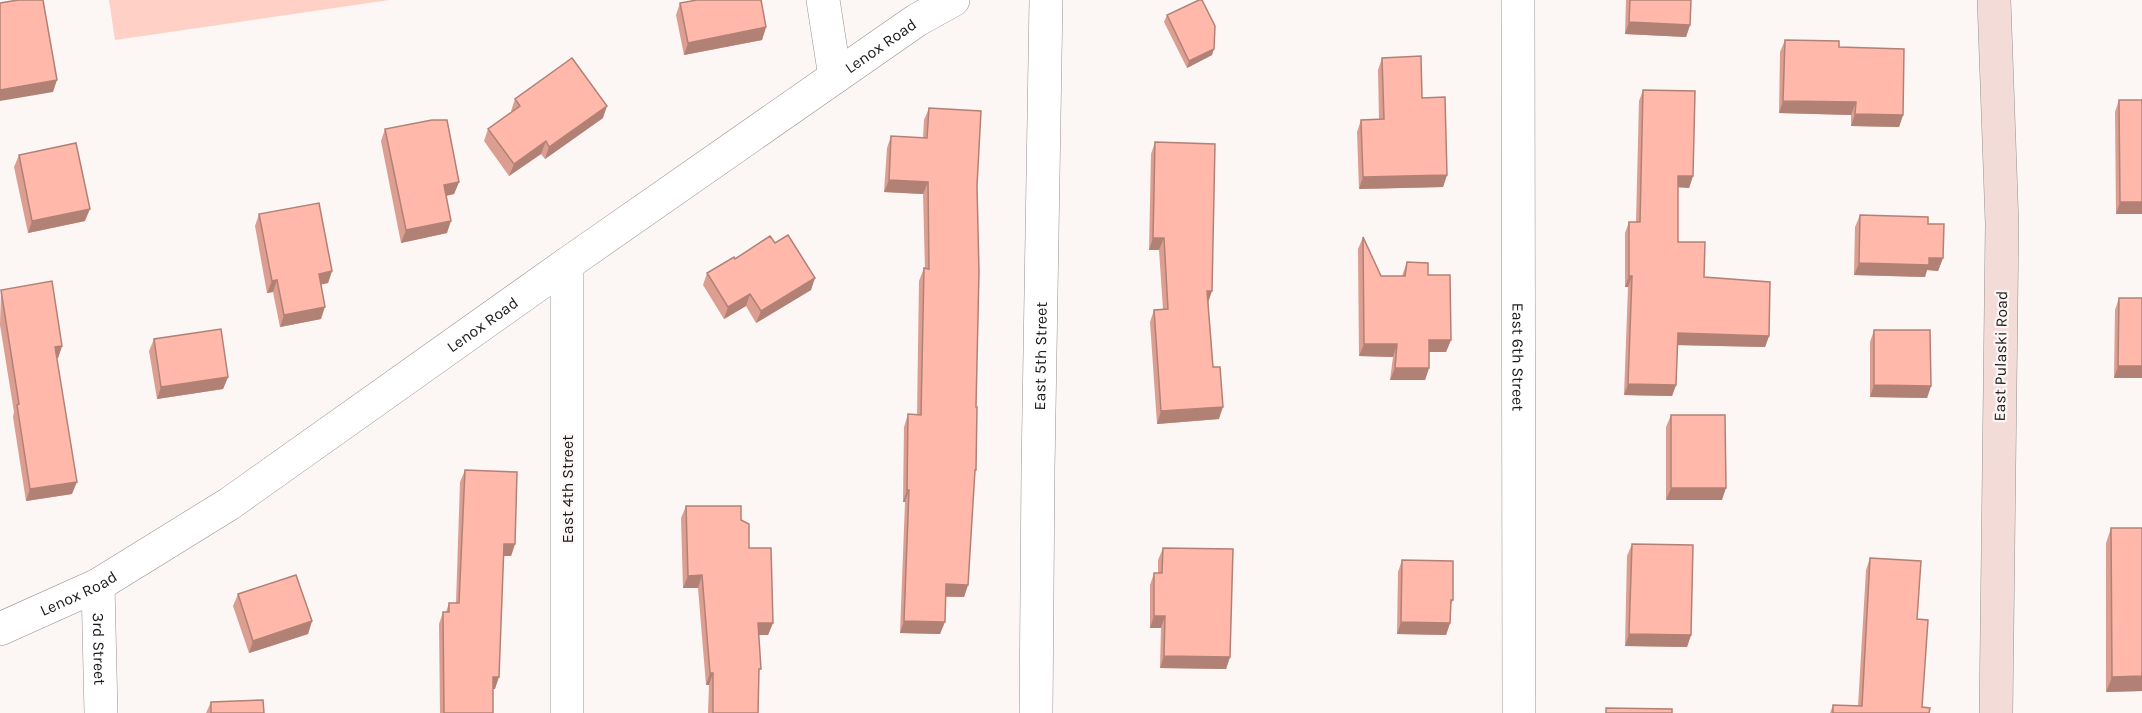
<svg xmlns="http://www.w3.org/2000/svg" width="2142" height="713" font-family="Karla,sans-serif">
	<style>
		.green { fill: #fed0c6 }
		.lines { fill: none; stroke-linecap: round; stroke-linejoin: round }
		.minor-casing { stroke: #979190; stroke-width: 34 }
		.tertiary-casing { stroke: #979190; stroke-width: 34 }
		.secondary-casing { stroke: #979190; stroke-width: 34 }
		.minor { stroke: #fff; stroke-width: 33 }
		.tertiary { stroke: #fff; stroke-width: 33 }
		.secondary { stroke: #f3dcd8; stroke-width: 33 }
		.wall { fill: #db9e91 }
		.shaded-wall { fill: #b28176 }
		.building { fill: #ffb8a9; stroke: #b28176; stroke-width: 1.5 }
		.labels { text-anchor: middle; stroke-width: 4.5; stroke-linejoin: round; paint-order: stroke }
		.street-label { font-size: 16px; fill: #1a1818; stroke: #fcf6f5 }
	</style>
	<rect width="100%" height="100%" fill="#fcf6f5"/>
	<path class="green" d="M109,0h280l-274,40z"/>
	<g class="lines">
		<defs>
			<g id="minor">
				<path d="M823,0l12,77"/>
				<path id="s1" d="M1518,0l1,713"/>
				<path d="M567,264v449"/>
				<path id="s2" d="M98,585l3,128"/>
				<path id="s3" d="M1036,713l2,-243 8,-470"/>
			</g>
			<g id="tertiary">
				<path id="s4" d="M0,629l98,-44 131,-81 338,-240 268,-187 82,-57 36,-20"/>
			</g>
			<path id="secondary" d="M1994,0l8,224 -6,489"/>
		</defs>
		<use href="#minor" class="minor-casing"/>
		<use href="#tertiary" class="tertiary-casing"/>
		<use href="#secondary" class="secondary-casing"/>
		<use href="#minor" class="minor"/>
		<use href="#tertiary" class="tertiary"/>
		<use href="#secondary" class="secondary"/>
	</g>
	<path class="wall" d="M1626,0h65l-1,25 -4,12 -61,-3z
		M680,3l86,24 -4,13 -78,15 -8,-40z
		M1167,15l45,40 -25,13 -23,-46z
		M1785,40l54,7 64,68 -4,12 -48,-1v-11l-72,-2 1,-61z
		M1382,58l40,40 25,77 -4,12 -84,2 -2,-57 4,-12 18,-1 -1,-49z
		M1643,90l50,86 -4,12 -11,-1v55l26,35 65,59 -4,11 -88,-2 -1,40 -4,11 -48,-1 4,-108h-3v-54l4,-11h7l3,-121z
		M515,99l88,19 -58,41 -4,-5 -32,22 -25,-35 4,-12 24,-17 -1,-1z
		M2119,100l23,114h-26l-1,-102z
		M929,108l48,78 -1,221v63l-2,5 -6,110 -4,12h-19l-5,37 -40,-1 5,-131h-2l1,-75 4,-13 9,1 2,-134 5,-13 1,1 -2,-75 -39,-2 3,-44 4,-12 32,2 1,-18z
		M385,129l74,53 -5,12 -8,2 1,37 -46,10 -20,-102z
		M1155,142l53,160 5,65 6,52 -62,5 -7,-102 4,-12 9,-1 -4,-59h-10l2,-96z
		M19,155l66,66 -57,12 -14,-66z
		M259,214l73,57 -4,12 -7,1v35l-41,8 -7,-35 -6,1 -12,-67z
		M1860,215l68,9 15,34 -5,13 -11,-1 -2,7 -71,-2 1,-48z
		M1363,237l18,39h21l5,-14 21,13 23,65 -5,12h-17v16l-4,12h-35l3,-23 -34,-1 -1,-107z
		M775,243l36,47 -55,33 -10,-17 -22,13 -21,-34 4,-12 28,-14z
		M1,290l61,56 -4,12h-1l15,136 -46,7 -13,-84 1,-5 -14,-87z
		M2119,298l23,80h-28l1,-68z
		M1874,330l57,56 -4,12 -57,-1v-55z
		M154,339l74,38 -5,12 -66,10 -8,-48z
		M1671,415l51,85h-56v-73z
		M465,470l50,74 -4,12h-8l-8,133h-2v24h-53l-1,-89 4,-12h3l3,-9h7l4,-121z
		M686,506l55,14 8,28 24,75 -5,12h-9l-1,78h-50l1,-28h-3l-8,-97h-15l-2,-70z
		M2111,528l31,163 -36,1v-149z
		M1632,544l59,91 -4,12 -62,-1 2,-90z
		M1163,548l67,109 -4,12 -66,-1 1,-40h-11v-43l4,-12h4v-13z
		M1870,558l47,61 5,88 7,6h-99l3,-8 25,1 8,-136z
		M1402,560l51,40 -3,6v17l-4,12 -49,-1 1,-62z
		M238,594l74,27 -4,13 -59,19 -16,-47z
		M211,702l53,11h-58z"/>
	<path class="shaded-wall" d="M1629,22l61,3 -4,12 -61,-3z
		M766,27l-4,13 -78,15 4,-12z
		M1214,49l-2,6 -25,13 2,-7z
		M57,80l-4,12 -53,9v-11z
		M1783,101l73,1 -5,13 -72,-2z
		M607,106l-4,12 -58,41 4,-12z
		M1855,114l48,1 -4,12 -48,-1z
		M546,141l-5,13 -32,22 5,-12z
		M1447,175l-4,12 -84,2 4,-12z
		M1678,176h15l-4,12 -15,-1z
		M889,180l39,2 -5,12 -39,-2z
		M459,182l-5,12 -14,3 4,-12z
		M2120,202h22v12h-26z
		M90,209l-5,12 -57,12 4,-12z
		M451,221l-4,12 -46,10 5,-13z
		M1153,238h11l-5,12h-10z
		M1929,258h14l-5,13 -11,-1 -2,7 -71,-2 5,-12z
		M332,271l-4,12 -13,3 4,-12z
		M1629,276h3l-4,11h-3z
		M815,278l-4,12 -55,33 5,-12z
		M277,280l-4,12 -6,1 5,-12z
		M1207,291h5l-4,12z
		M750,294l-4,12 -22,13 4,-12z
		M325,307l-4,12 -41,8 4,-12z
		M1678,333l91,3 -4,11 -91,-2z
		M1429,340h22l-5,12h-21z
		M1364,344h33l-4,13 -34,-1z
		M62,346l-4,12 -7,1 4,-12z
		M2118,366h24v12h-28z
		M1395,368h34l-4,12h-35z
		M228,377l-5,12 -66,10 4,-12z
		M1628,384l48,1 -4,11 -48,-1z
		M1874,385l57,1 -4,12 -57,-1z
		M1223,407l-4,12 -62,5 4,-13z
		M77,482l-5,12 -46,7 4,-12z
		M1671,488h55l-4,12h-56z
		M907,490h2l-4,12h-2z
		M504,544h11l-4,12h-12z
		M702,575l-4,13h-15l5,-12z
		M946,584l22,1 -4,12 -23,-1z
		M1154,616h11l-4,12h-11z
		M312,621l-4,13 -59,19 4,-12z
		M904,621l41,1 -5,12 -40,-1z
		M1401,622l49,1 -4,12 -49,-1z
		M758,623h15l-5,12h-14z
		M1629,634l62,1 -4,12 -62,-1z
		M1164,656l66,1 -4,12 -66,-1z
		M710,673h3l-4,12h-3z
		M2142,676v15l-36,1 6,-15z
		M493,677h6l-4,12h-7z"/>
	<path class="building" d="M18,0h25l14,80 -57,10v-87z
		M697,0h64l5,27 -78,16 -8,-40z
		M1199,0h3l13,26 -1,23 -25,12 -22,-46z
		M1630,0h61l-1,25 -61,-3z
		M1785,40l54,1v6l65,2 -1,66 -48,-1 1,-12 -73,-1z
		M1421,56l1,42 23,-1 2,78 -84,2 -2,-57 23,-1 -2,-61z
		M572,58l35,48 -58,41 -3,-6 -32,23 -26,-35 32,-23 -5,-7z
		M1643,90l52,1 -2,85h-15v66h27l-1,35 66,5 -1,54 -91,-3 -2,52 -48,-1 4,-108h-3v-54h11z
		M2119,100h23v102h-22z
		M929,108l52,3 -4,75 2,86 -3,135h1l-1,63h-1l-7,115 -22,-1 -1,38 -41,-1 5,-131h-2l1,-76 13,1 3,-147 5,1 -1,-87 -39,-2 2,-44 36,2z
		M432,120h15l12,62 -15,3 7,36 -45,9 -21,-101z
		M1155,142l60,2 -3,147h-5l6,76h7l3,40 -62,4 -7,-101 14,-1 -4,-71h-11z
		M76,143l14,66 -58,12 -13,-66z
		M319,203l13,68 -13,3 6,33 -41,8 -7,-35 -5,1 -13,-67z
		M1860,215l68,2v7h16l-1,34h-14v7l-70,-2z
		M788,235l27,43 -54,33 -11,-17 -22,13 -21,-34 27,-16 1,2 35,-23 5,7z
		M1363,237l18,39h24l2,-14 21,1v12h22l1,65h-22v28h-34l2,-24h-33z
		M52,281l10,65 -7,1 22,135 -47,7 -13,-84 2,-1 -18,-114z
		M2119,298h23v68h-24z
		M221,329l7,48 -67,10 -7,-48z
		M1874,330h56l1,56 -57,-1z
		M1671,415h54l1,73h-55z
		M465,470l52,2 -2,72h-11l-5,133h-6v36h-49l-1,-101h6v-9h10z
		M686,506h55v14l8,4v24h22l2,75h-15l3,46h-2l-1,44h-45v-40h-3l-8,-98 -14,1z
		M2111,528h31v148l-30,1z
		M1632,544l61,1 -2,90 -62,-1z
		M1163,548l70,1 -3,108 -66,-1 1,-40h-11v-43h8z
		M1870,558l51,3 -4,58 11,1 -6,87 8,1 -1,5h-96v-8l29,1z
		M1402,560l51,1v39h-2l-1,23 -49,-1z
		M296,575l16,46 -59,20 -15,-47z
		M263,700l1,13h-53v-11z
		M1606,708l66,1v4h-66z"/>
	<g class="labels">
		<g class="street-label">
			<text dy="6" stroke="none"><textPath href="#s4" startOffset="1058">Lenox Road</textPath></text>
			<text dy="6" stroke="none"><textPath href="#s4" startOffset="572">Lenox Road</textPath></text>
			<text dy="6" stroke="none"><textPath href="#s3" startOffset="357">East 5th Street</textPath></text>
			<text dy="6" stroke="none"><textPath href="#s1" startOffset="357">East 6th Street</textPath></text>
			<text transform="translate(2000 356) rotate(-89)" y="6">East Pulaski Road</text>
			<text transform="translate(567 489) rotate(-90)" y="6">East 4th Street</text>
			<text dy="6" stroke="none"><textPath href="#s4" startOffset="86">Lenox Road</textPath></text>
			<text dy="6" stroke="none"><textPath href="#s2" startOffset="64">3rd Street</textPath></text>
		</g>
	</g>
</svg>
